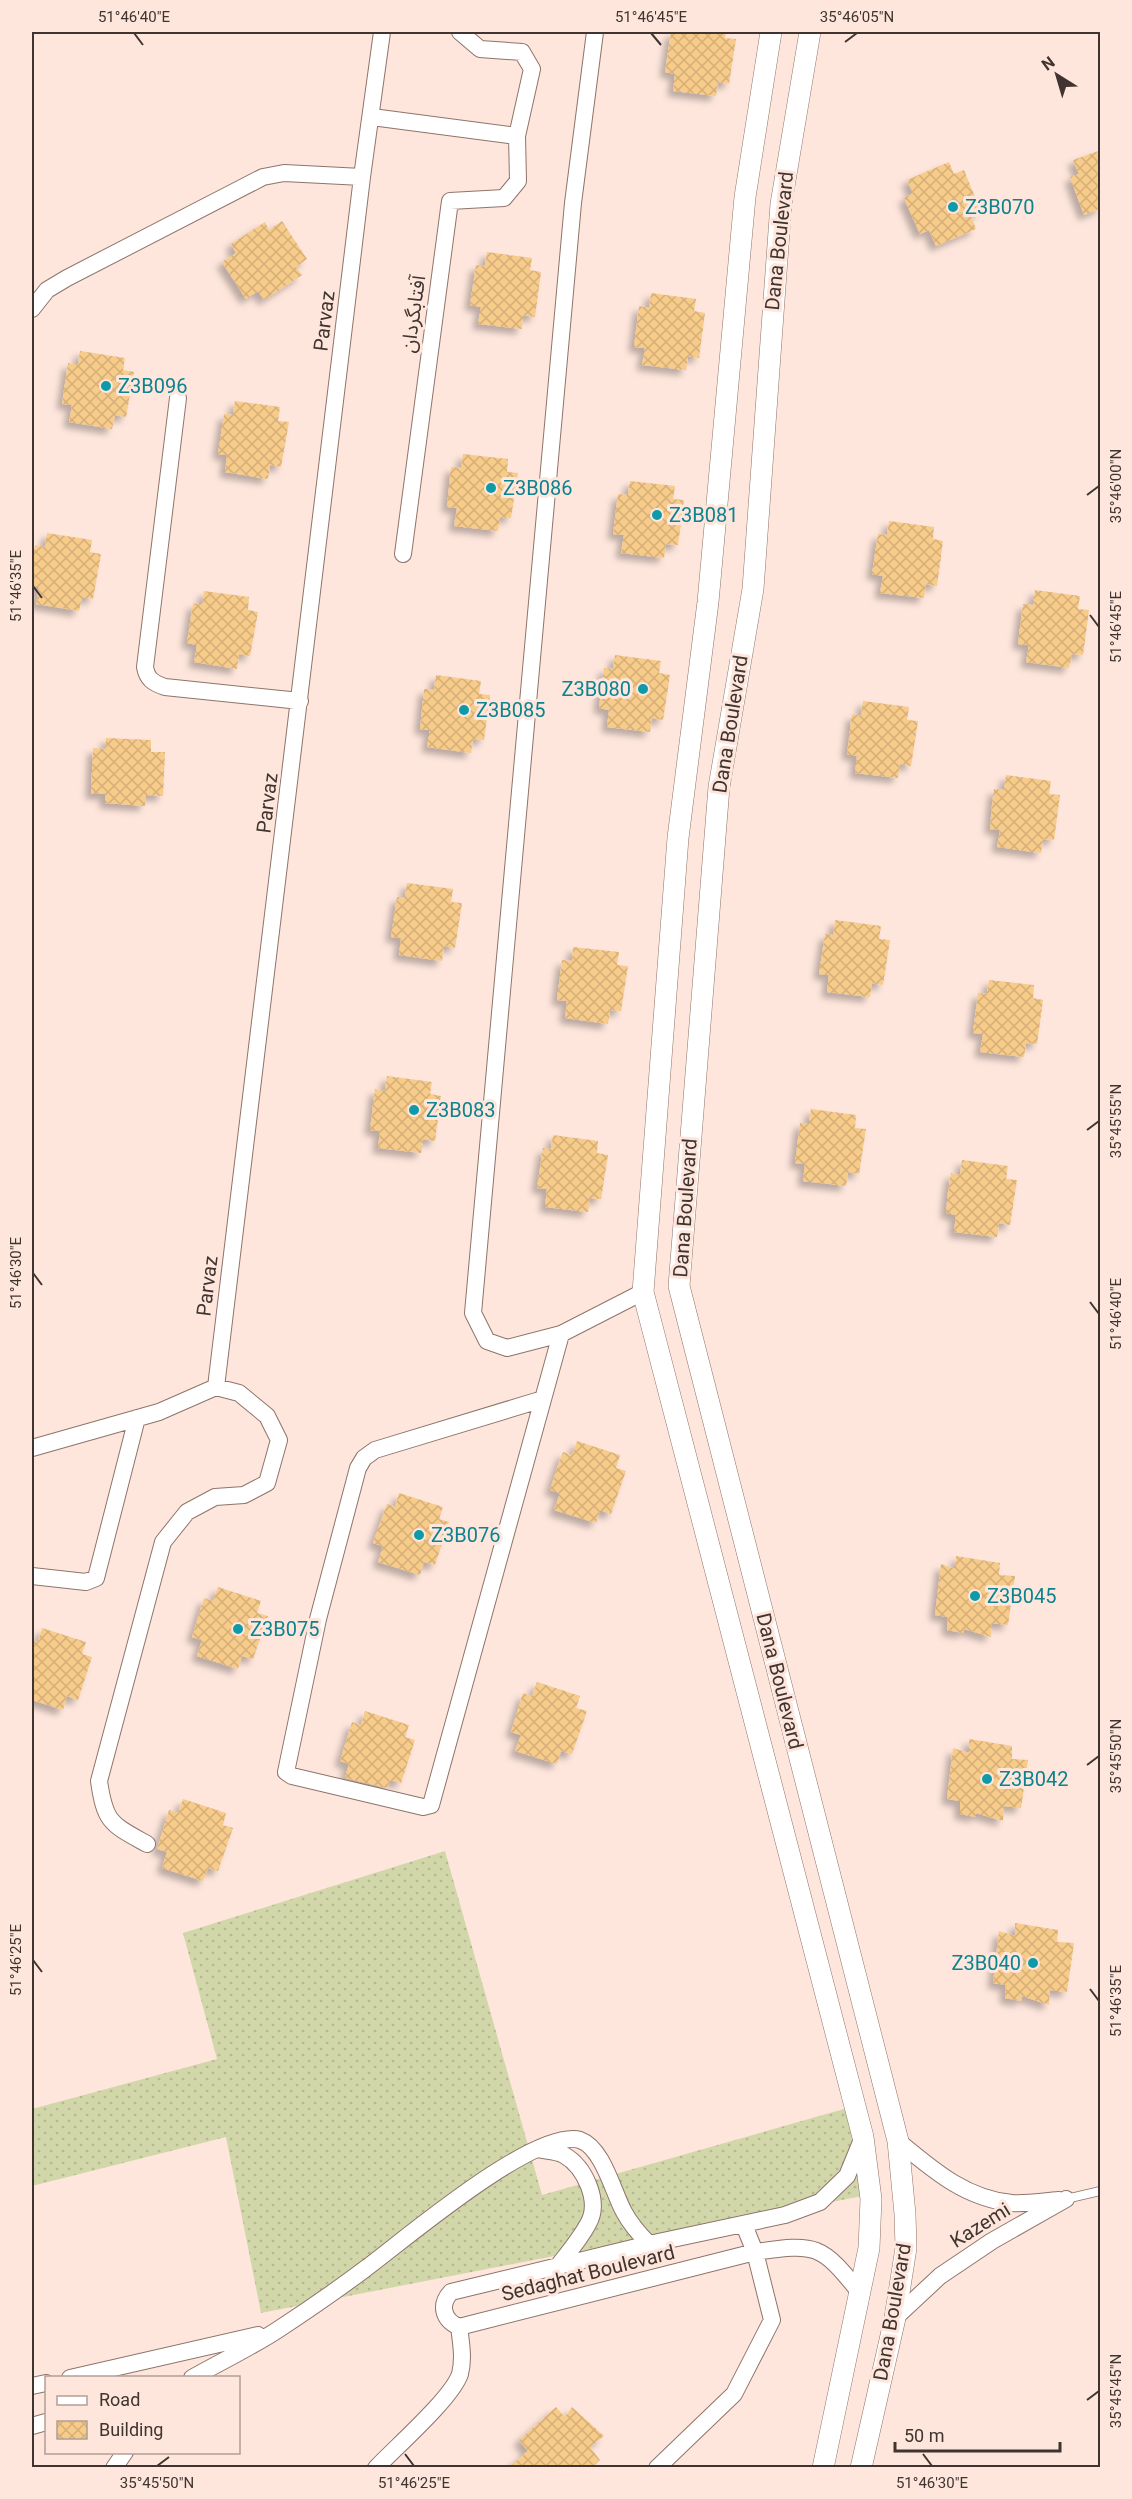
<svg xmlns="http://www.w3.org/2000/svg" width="1132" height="2499" font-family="Roboto,'Noto Sans Arabic',sans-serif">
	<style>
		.grass { fill: url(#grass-dots) }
		.building { fill: url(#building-cross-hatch); filter: url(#shadow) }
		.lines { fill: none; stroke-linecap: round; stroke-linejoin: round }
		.service-casing { stroke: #8e746a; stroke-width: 10 }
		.minor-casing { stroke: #8e746a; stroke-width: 18 }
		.tertiary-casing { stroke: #8e746a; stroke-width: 22 }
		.service { stroke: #fff; stroke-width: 8 }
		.minor { stroke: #fff; stroke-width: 16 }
		.tertiary { stroke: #fff; stroke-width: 21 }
		.ticks { fill: none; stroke: #3f342f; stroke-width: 2 }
		.culture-dot { fill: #0f9aa8; stroke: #fee6dc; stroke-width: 2 }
		.labels { text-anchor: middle; stroke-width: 6; stroke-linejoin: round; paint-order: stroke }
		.culture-label { font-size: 20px; fill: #0d838f; stroke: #fee6dc; text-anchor: start }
		.street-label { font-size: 20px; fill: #3f342f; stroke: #fee6dc }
		.neatline { fill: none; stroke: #3f342f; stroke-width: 2 }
		.ticks-label { font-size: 15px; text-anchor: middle; fill: #3f342f }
	</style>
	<defs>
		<pattern id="grass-dots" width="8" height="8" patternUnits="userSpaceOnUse" patternTransform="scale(1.5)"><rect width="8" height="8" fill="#d2d7aa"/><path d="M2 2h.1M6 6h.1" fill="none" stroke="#b5b993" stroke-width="1.8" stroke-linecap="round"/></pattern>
		<pattern id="building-cross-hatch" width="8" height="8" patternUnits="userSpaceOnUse" patternTransform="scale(1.5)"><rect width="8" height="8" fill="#f7cb89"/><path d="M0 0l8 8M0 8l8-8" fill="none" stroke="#d5af77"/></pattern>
		<filter id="shadow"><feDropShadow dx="-5.5" dy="5.5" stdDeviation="3" flood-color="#0004"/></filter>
	</defs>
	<rect width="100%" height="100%" fill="#fee6dc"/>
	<path class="grass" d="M445,1851l97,344 316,-90 20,88 -617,120 -35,-176 -194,49v-77l185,-50 -34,-126z"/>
	<path class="building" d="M671,32h55l-1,6 11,1 -7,45 -11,-2 -2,14 -43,-5 2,-17 -10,-2z
		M1101,150v58l-17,7 -14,-38 9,-3 -6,-14z
		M949,162l5,12 10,-4 17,42 -10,4 5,13 -40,17 -7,-16 -9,4 -16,-36 9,-5 -6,-13z
		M282,221l25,38 -11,8 6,8 -38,25 -6,-9 -12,8 -24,-37 14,-9 -5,-9 34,-22 4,8z
		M487,252l45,6 -2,12 11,2 -6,45 -12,-2 -1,14 -44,-5 3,-17 -11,-2 6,-40 9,1z
		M651,293l45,6 -2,12 11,2 -6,45 -11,-2 -2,14 -44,-5 3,-17 -11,-1 5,-41 10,2z
		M80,351l45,7 -2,12 11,2 -8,45 -11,-2 -3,14 -43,-7 3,-17 -10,-1 6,-41 10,2z
		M235,401l45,6 -2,14 11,1 -8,45 -11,-2 -2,14 -43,-7 2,-17 -9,-1 6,-40 9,1z
		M463,454l45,5 -1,13 11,1 -7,45 -11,-1 -2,14 -44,-5 3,-18 -10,-1 4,-40 10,1z
		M630,481l45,5 -2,13 11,1 -6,45 -12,-1 -2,14 -43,-5 3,-18 -11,-1 5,-40 10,1z
		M889,521l45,6 -1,12 10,2 -6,45 -11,-2 -2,14 -44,-5 3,-17 -11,-2 6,-40 9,1z
		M47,533l45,7 -2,12 11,2 -8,45 -11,-2 -3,14 -43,-7 3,-17 -7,-1v-19l3,-22 10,2z
		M1035,590l45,6 -2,13 11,1 -6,45 -11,-1 -3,14 -43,-6 3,-17 -11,-1 5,-40 10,1z
		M204,591l45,6 -1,13 10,2 -8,44 -11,-2 -2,15 -43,-7 3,-17 -10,-2 6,-40 9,2z
		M615,655l46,6 -2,12 11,2 -7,45 -11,-2 -2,14 -43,-5 2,-17 -10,-2 5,-40 9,1z
		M436,675l45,6 -2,13 11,1 -6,45 -11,-1 -2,14 -44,-6 3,-17 -10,-1 3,-29 1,-11 10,1z
		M863,701l46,6 -2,13 11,1 -7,45 -11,-2 -2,14 -43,-5 2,-17 -10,-2 5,-40 9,2z
		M106,738l45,2v12h14l-2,44 -17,-1 -1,11 -40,-3v-9h-14l2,-46 13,1z
		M1006,775l45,6 -2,13 11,1 -6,45 -11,-1 -2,14 -44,-6 3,-17 -10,-1 2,-24 2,-16 10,1z
		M407,883l46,6 -2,13 11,1 -7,45 -11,-2 -2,15 -43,-6 2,-17 -10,-1 6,-40 8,1z
		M835,920l46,6 -2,13 11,1 -7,45 -11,-2 -2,14 -43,-5 2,-17 -10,-1 6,-40 8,1z
		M573,947l46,5 -2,13 11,1 -7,45 -11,-1 -2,14 -43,-6 2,-17 -10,-1 5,-40 10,1z
		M989,980l45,5 -1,13 10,2 -6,44 -11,-1 -2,14 -44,-5 3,-18 -10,-1 5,-40 9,1z
		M387,1076l45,6 -2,12 11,2 -6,45 -12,-2 -2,14 -43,-5 2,-17 -10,-1 5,-41 10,2z
		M811,1109l45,6 -1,13 11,1 -7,45 -11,-2 -2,14 -43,-5 2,-17 -10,-1 5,-40h9z
		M553,1135l45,6 -1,12 11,2 -7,44 -11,-1 -2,14 -43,-5 2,-18 -10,-1 6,-40 8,1z
		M962,1160l46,6 -2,13 11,1 -7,45 -11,-2 -2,14 -43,-5 2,-17 -10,-2 2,-21 3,-19 9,2z
		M577,1441l43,14 -4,13 10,3 -15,43 -11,-4 -4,13 -42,-13 6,-17 -10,-3 7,-22 6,-16 9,3z
		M399,1493l44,14 -4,12 10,3 -14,43 -11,-3 -4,13 -42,-13 5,-16 -10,-3 14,-39 8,3z
		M956,1556l44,7 -1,12 16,1 -7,49 -16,-2 -1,14 -27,-8 -1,4 -16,-3 1,-13 -13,-2 6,-51 15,5z
		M218,1587l43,14 -4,12 11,3 -15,43 -11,-3 -4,13 -41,-13 5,-16 -10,-3 12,-39 9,3z
		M42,1628l44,14 -4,12 10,3 -14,43 -11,-4 -4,14 -31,-10v-60l6,2z
		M537,1682l43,14 -4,12 11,3 -15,43 -11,-3 -4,13 -42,-13 6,-16 -10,-3 12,-39 9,3z
		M365,1711l44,14 -4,12 10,3 -14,43 -11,-3 -3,8 -42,-10 4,-14 -9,-3 12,-39 9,3z
		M969,1739l43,7v13l16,1 -7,48 -17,-2 -1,15 -27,-8v4l-16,-3v-13l-13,-2 6,-51 16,5z
		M183,1799l43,14 -3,12 10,3 -15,43 -10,-3 -5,13 -41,-13 5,-16 -10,-3 12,-39 9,3z
		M1015,1923l43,7 -1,12 17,1 -7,49 -17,-2 -1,15 -27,-9 -1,5 -16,-3 1,-13 -13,-2 6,-52 16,5z
		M556,2407l9,10 7,-10 32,29 -14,11 10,13 -9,8h-83l20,-17 -9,-11z"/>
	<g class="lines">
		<defs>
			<path id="service" d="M1066,2199l34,-8"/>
			<path id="minor" d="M595,32l-22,171 -100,1110 14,28 20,7 54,-14 82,-42
				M372,117l145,19 15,-67 -10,-17 -42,-3 -20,-17
				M32,309l15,-19 20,-12 196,-101 21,-4 78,4
				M178,398l-33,269c2,12 8,16 20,20l135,14
				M403,554l47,-353 54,-3 14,-17 -1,-45
				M543,1399l-168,51 -11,8 -6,10 -40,151 -32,153 6,4 131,31 8,-2 130,-471
				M32,1448l127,-36 57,-25 146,-1210 20,-145
				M32,1576l54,6 10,-4 41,-160
				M147,1844c-36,-20 -42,-21 -48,-63l64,-239 24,-30 28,-15 29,-2 23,-12 12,-43 -12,-24 -28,-23 -23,-6
				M898,2141c35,29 68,58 114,62 16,1 32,-2 47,-3
				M537,2149c9,2 20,2 27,6 21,12 37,47 24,69 -8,15 -20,29 -30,42
				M861,2294c-40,-50 -44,-51 -106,-42l-296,75c-16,-7 -20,-22 -8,-35l198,-48 136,-29 35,-13 27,-26 16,-39
				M895,2318l45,-42 52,-35 74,-42
				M70,2378l188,-43
				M192,2378c28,-16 60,-31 87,-49 29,-19 58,-39 86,-60 38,-28 171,-142 215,-129 23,8 33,52 44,72 7,13 15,22 25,32
				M32,2386l14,-3
				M32,2426l14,-4
				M114,2468l11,-16
				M376,2468c20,-21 76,-70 84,-94 4,-15 1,-32 -1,-47
				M657,2468l77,-74 38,-74 -17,-68 -11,-27"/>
			<path id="tertiary" d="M771,32l-26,165 -37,405 -30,236 -35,454 220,845 8,62 -2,49 -46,220
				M810,32l-29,172 -28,385 -34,198 -40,499 219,855 7,73 1,34 -11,70 -34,150"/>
		</defs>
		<use href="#service" class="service-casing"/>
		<use href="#minor" class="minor-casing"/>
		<use href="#tertiary" class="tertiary-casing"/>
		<use href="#service" class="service"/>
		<use href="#minor" class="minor"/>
		<use href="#tertiary" class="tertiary"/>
	</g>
	<path class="ticks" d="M134,33l9,12M651,33l10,12M845,42l12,-9M1087,495l12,-9M33,586l9,12M1090,615l9,12M1087,1130l12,-9M33,1273l9,12M1090,1302l9,12M1087,1765l12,-9M33,1960l9,12M1090,1989l9,12M1087,2400l12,-9M405,2454l9,12M923,2454l9,12M157,2466l12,-9"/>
	<g class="culture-dot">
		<circle cx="953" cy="207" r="6"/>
		<circle cx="106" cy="386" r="6"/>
		<circle cx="491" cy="488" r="6"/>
		<circle cx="657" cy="515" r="6"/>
		<circle cx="643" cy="689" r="6"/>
		<circle cx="464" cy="710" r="6"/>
		<circle cx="414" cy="1110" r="6"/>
		<circle cx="419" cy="1535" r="6"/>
		<circle cx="975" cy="1596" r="6"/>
		<circle cx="238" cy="1629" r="6"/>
		<circle cx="987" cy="1779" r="6"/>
		<circle cx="1033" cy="1963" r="6"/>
	</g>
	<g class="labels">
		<g class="culture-label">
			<text x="965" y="214">Z3B070</text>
			<text x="118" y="393">Z3B096</text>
			<text x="503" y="495">Z3B086</text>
			<text x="669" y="522">Z3B081</text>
			<text x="631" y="696" text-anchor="end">Z3B080</text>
			<text x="476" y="717">Z3B085</text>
			<text x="426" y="1117">Z3B083</text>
			<text x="431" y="1542">Z3B076</text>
			<text x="987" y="1603">Z3B045</text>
			<text x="250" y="1636">Z3B075</text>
			<text x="999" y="1786">Z3B042</text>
			<text x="1021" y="1970" text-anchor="end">Z3B040</text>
		</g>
		<g class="street-label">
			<text transform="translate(779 241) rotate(-84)" y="7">Dana Boulevard</text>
			<text transform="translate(413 314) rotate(-82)" y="7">آفتابگردان</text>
			<text transform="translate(324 321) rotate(-83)" y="7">Parvaz</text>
			<text transform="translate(730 724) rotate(-81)" y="7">Dana Boulevard</text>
			<text transform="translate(267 803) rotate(-83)" y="7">Parvaz</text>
			<text transform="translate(685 1208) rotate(-86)" y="7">Dana Boulevard</text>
			<text transform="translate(207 1286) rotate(-83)" y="7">Parvaz</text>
			<text transform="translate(780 1681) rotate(76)" y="7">Dana Boulevard</text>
			<text transform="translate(980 2225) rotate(-32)" y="7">Kazemi</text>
			<text transform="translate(588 2273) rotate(-14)" y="7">Sedaghat Boulevard</text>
			<text transform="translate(892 2312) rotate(-80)" y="7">Dana Boulevard</text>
		</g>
	</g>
	<rect width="1132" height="2499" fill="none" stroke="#fee6dc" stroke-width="66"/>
	<rect x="45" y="2376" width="195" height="78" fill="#fee6dc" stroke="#b29f97" stroke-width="1.5"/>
	<rect x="57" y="2396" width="30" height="9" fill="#ffffff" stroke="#b29f97" stroke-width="1.5"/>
	<text x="99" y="2406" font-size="18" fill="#3f342f">Road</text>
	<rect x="57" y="2421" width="30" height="18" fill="url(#building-cross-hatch)" stroke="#b29f97" stroke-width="1.5"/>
	<text x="99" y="2436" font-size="18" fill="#3f342f">Building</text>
	<g transform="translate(1057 75) rotate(323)" stroke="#fee6dc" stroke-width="4.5" paint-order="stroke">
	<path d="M0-4.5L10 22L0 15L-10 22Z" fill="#3f342f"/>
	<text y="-9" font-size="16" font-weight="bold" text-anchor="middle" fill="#3f342f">N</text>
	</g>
	<path d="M895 2442v9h165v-9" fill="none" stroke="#3f342f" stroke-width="3"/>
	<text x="904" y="2442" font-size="18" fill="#3f342f" stroke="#fee6dc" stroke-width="4.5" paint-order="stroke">50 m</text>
	<rect x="33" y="33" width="1066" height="2433" class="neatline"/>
	<g class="ticks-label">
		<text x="134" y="22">51°46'40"E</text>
		<text x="651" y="22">51°46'45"E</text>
		<text x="857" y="22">35°46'05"N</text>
		<text transform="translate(1116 486) rotate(-90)" y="5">35°46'00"N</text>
		<text transform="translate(16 586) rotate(-90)" y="5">51°46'35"E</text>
		<text transform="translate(1116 627) rotate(-90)" y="5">51°46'45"E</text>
		<text transform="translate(1116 1121) rotate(-90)" y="5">35°45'55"N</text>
		<text transform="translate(16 1273) rotate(-90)" y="5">51°46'30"E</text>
		<text transform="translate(1116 1314) rotate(-90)" y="5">51°46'40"E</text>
		<text transform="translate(1116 1756) rotate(-90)" y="5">35°45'50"N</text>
		<text transform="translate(16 1960) rotate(-90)" y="5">51°46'25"E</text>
		<text transform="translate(1116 2001) rotate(-90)" y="5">51°46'35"E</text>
		<text transform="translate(1116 2391) rotate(-90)" y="5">35°45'45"N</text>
		<text x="157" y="2488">35°45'50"N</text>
		<text x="414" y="2488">51°46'25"E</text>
		<text x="932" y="2488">51°46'30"E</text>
	</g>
</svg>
